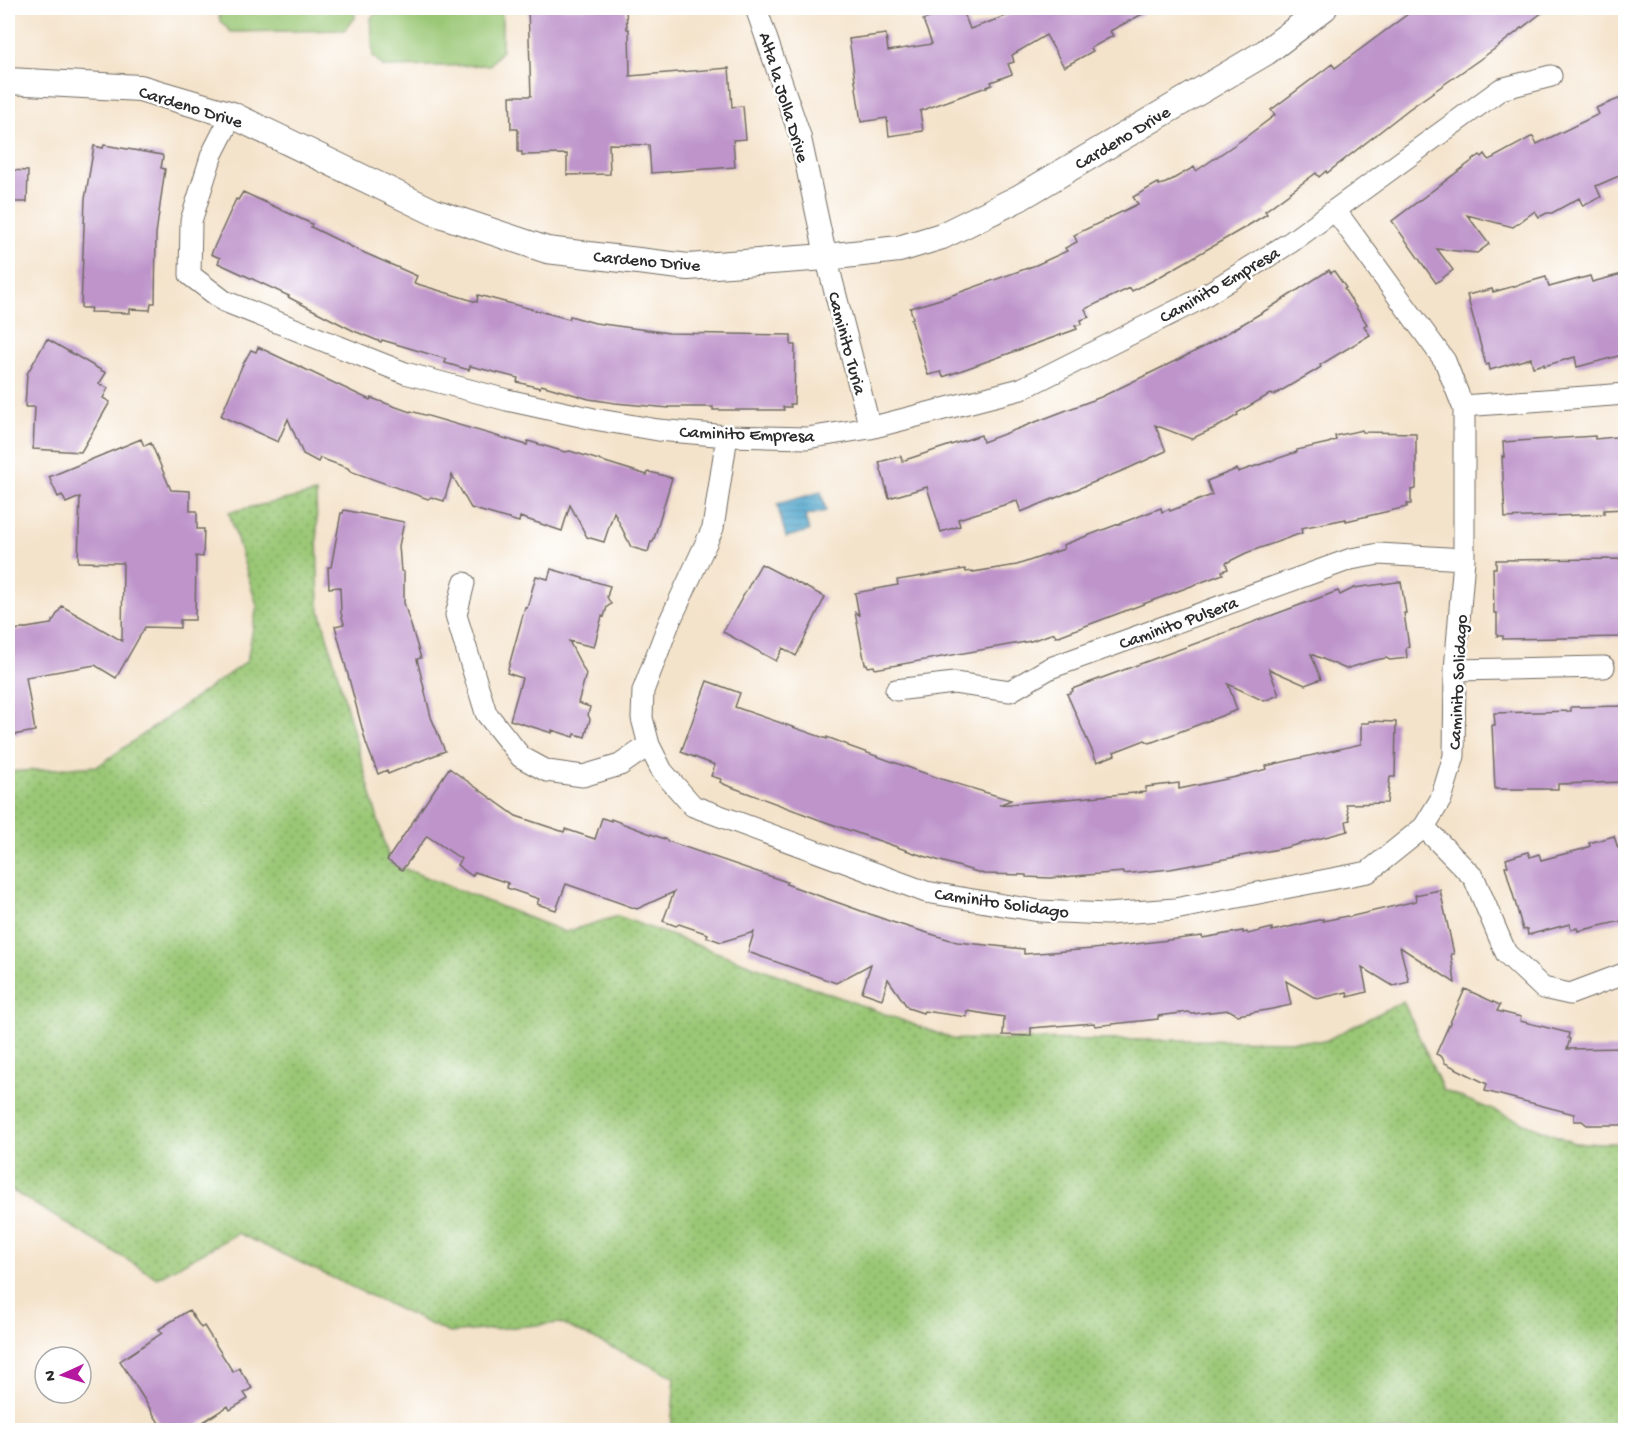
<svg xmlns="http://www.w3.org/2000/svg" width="1633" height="1438" font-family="'Gochi Hand',sans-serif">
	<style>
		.grass { fill: url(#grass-dots); stroke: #627950; stroke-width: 1.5 }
		.park { fill: #9ac775; stroke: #627950; stroke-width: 1.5 }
		.water { fill: url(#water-rules); stroke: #3e697c; stroke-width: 1.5 }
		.building { fill: #be94cb }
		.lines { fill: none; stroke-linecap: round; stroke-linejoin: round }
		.minor-casing { stroke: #716b63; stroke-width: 23 }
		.tertiary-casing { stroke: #716b63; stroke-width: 28 }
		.minor { stroke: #fff; stroke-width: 21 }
		.tertiary { stroke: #fff; stroke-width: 26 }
		.labels { text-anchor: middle; stroke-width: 5; stroke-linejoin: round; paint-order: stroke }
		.street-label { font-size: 18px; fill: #2b2b2b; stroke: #fff }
	</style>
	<defs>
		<pattern id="grass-dots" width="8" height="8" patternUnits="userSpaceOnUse" patternTransform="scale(1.5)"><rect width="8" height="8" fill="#9ac775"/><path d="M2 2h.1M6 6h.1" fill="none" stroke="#7ea260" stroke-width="1.8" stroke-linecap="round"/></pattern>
		<pattern id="water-rules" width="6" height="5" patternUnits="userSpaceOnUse" patternTransform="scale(1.5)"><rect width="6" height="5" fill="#51a7ce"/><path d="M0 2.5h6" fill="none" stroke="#4388a7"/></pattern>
	</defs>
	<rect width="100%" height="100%" fill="#fff"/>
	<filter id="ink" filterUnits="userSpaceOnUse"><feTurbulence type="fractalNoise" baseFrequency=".0167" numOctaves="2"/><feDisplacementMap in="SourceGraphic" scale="12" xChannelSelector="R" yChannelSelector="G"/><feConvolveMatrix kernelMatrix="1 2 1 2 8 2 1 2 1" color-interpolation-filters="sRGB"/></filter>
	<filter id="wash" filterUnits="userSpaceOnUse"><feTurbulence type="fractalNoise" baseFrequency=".008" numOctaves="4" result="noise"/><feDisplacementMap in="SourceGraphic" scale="24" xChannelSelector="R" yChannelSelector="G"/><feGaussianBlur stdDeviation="1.35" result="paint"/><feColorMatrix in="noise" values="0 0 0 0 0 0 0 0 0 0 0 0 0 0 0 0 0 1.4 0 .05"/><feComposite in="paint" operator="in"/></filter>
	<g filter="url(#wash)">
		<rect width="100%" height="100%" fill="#f4e3cb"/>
		<path class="grass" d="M316,493l3,114 71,256 175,69 53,-16 335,123 372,2 78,-40 40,89 131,53h51v287h-954l4,-53 -115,-54 -111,10 -211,-100 -81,45 -149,-90v-416l90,-6 149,-105 10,-55 -28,-94z"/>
		<path class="park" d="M218,8h136l1,10 -11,12 -113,2 -11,-11z
			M381,8h115l6,6v36l-12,15 -106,2 -11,-11 -2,-38z"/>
		<path class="water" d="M821,492l5,19 -21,5 4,15 -23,6 -9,-33z"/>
		<g id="blocks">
			<path class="building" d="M528,8h98l1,21h2l1,47 99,-8 3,39 11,-1 3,33 -13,1 2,27 -84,6 -2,-28 -40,-1 1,30 -43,1v-21l-45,1v-3h-4v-23h-7l-1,-33h21z
				M958,8h4l8,21 58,-21h126l-44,23 3,5 -22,12 2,3 -29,16 -18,-32 -34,20 2,7 -6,2 4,10 -21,8 1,3 -72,26 3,20 -34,5 -2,-18 -26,4 -12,-83 37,-5 2,17 44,-7 -9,-24z
				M1416,8h132l-52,40 -87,61 -82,64 -1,-2 -7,6 -3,-4 -51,38 2,3 -23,14 -90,52 -22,11 -2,-3 -45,21 4,8 -8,3 1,4 -7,2 2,3 -134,48 -2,-5 -13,3 -17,-56 2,-1 -3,-10 34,-10 92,-33 31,-14 -2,-3 12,-6 -3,-7 64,-31 -5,-7 25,-14 1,2 7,-2 28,-16 2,4 47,-32 32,-24 -4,-5 61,-46 3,4z
				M1626,96v77l-30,13 5,11 -18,9 -4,-8 -27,15h-5l-8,4 -4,-6 -22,16 -46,-12 22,29 -12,9 -40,-4 16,21 -17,13 -44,-62 88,-66 2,2 3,-3 4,6 44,-24 4,8 62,-30 -3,-6z
				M104,145l58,10 1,2 -2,11 4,1 -9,65 -1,69h-4l-1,7 -20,-1v4l-40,-1 1,-4h-10l4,-109 9,-53 9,2z
				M8,170l20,1 -1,31h-19z
				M243,192l69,32 -1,3 47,23 59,26 -3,7 63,19 1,-7 91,24 1,-3 25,7 74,10 122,2v10h4l-1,59h-4l1,3h-8l1,3h-71v-3h-44v1l-54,-5 -26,-4 -48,-14 -1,3 -23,-6 1,-4 -48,-12 -1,4 -24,-7 1,-4 -64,-19 -1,2 -27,-11 -66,-34 1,-1 -71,-33 2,-5 -9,-4 25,-55 2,1z
				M1329,270l2,3 3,-2 12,17 -2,1 23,35 -3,2 6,9 -50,30 1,2 -8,5 -39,23 -4,-1 -33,19 1,2 -17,10 -30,14 -36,-14 11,26 -37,17 -108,44 -4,-11 -59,18 2,7 -19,6 -14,-45 -38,11 -10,-36 22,-6 1,5 79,-26 2,7 118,-45 101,-49 66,-39z
				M1626,273v81l-49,13 -2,-10 -31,9v-2l-11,3 -2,-9 -41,12 -1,-6 -3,1 -19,-70 25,-6 1,3 53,-15 3,10 41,-11 2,6z
				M47,339l59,34 -7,11 9,4 -5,10 7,4 -29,50 -48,-3 2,-42h-10l2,-33z
				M258,347l112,53 1,-2 39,14 1,-1 116,34 1,-4 37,11 5,-1 77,24 1,-3 6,1 18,5 -19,64h-2l-3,10 -17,-5 -17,-35 -10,30 -17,-5 -17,-32 -8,26 -42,-14 -1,5 -48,-14 -19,-33 -8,26 -13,-4 -3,2 -78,-28 -2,-3 -28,-10 -2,4 -15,-8 -15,-35 -10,23 -57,-26 21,-50 9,-16 5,2z
				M1362,430l1,2 53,1v56l-5,1v14h-4v3l-61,14v-2l-45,9 1,5 -56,20 -20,10 2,6 -6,2 1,3 -167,63 -2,-4 -23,8 -156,28 -1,-3 -6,1 -1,-3h-2l-10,-52 4,3 -4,-22 43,-8 -1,-5 26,-4 42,-7 1,3 7,-1v1l44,-7 47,-16 -1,-4 98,-37 1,4 7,-3 1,2 42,-16 -5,-14 30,-12 1,3 59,-20v-2l31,-7 8,-3 -1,-4z
				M1595,436v3l31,-3v73l-22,1v4l-99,4 -3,-62 2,1 -1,-15z
				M141,439l3,7 7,-3 20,47 19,1v20h7v18h7l-1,28 -7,-1 -1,64h-15v8l-35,-1 -29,51 -21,-13 -69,12 9,54 -27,5v-105l43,-7 11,-18 60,35 1,-78 -45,-1 2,-65 -14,6 -4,-8 -4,2 -9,-20z
				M344,510l60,12 -5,24 2,25 3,1v31l17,55 -4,1 14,58 14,34 -57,23 -1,-4 -9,4 -12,-31 -31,-117 9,-2 -3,-11 -1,-26 -11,1 -1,-21h3l10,-54h2z
				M1626,559v78l-123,2v-3h-6v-23h-3l-1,-45h3v-8z
				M761,564l64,33 -29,59 -13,-8 -7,13 -53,-29z
				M551,569l59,17 -3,11 4,7 -4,3 -3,10 -2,-1 -8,31 -25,-6 17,33 -8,29 12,4 -2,8 2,4 -5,18 -10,-3 -1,3 -22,-7v3l-42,-13 12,-42 -15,-5 18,-66 2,1 9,-32 12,3z
				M1397,582h4l5,31h-2l5,34 -3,1 1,10 -17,2 -4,-2 -15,3 -25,8 -35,-15 10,25 -16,6 -36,-16 10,26 -15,6 -36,-17 9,26 -87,33 -5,-3 -31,12 1,3 -18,7 -30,-68 6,-3 -1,-2 266,-98 2,4 14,-7z
				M707,681l33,12 -5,14 92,32v-2l21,8v1l93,33 70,21 -12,5 147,-13v-5l33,-4v6l57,-12 31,-8 -1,-3 95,-22v-21h8v-2l27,1 -1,55h-5l-3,26 -41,1 4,16 -4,1 2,10 -64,17 -114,21 -47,5v-2l-73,6 -24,-1v-2l-42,-1 -67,-20 -97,-34 -94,-35 -6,-3 1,-3 -10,-3 4,-11 -34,-13z
				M1626,706v76l-68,2v5h-63l-3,-64h3l-1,-12 77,-2v-4z
				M449,768l67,48 48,16 1,-3 30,10 7,-21 9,3v-2l56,21v1l120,41 -1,2 106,38 65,20 67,7v5l69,-5 109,-13v2l41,-7v2l4,-1 1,2 24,-6v3l51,-12v2l24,-5 2,1 67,-16 -1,-6 25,-5 14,64h-3l4,29 -55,-36 9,35 -16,4 -31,-19 5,25 -19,5 -1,-5 -30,7 -31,-18 5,24 -19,4 -34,6 -9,-5 -37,4 -3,-2 -31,4v3l-63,7 -1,-3 -63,5v8l-28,-1 1,-18 -37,-6v6l-43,-6 -1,2 -15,-5 -20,-29 -6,20 -20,-7 9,-28 -35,19 -88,-31 6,-20 -33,10 -14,-5 1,-3 -29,-10 -3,2 -13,-5 11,-29 -37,17 -71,-25 -10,26 -19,-6 2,-5 -32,-11 1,-5 -33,-11 -3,4 -15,-11 4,-6 -34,-23 -25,34 -15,-10z
				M1614,836l4,12 8,-2v74l-48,11 -1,-3 -6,2 -1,-6 -42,11 -1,-6 -4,1 -18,-64h3l-2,-7 22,-7 2,5 9,-3 2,6 42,-11 7,-3 -1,-3z
				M1465,989l35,16 -3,6 24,6 -1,4 49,12 -1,5 2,1 -3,10 59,-1v77h-39l-5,-4h-8v-7l-89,-23 2,-7 -42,-21 -3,-6 -6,-3z
				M189,1310l12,18 3,-2 29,46 6,-4 13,20 -8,5 4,6 -18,11 -2,-4 -39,25h-25l-44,-70 42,-28 -3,-4z"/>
		</g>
	</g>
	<g filter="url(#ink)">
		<use href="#blocks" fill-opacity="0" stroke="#716b63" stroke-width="1.5"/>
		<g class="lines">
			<defs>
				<path id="minor" d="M756,8l44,128 26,121 44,171
					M232,115l-20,39 -21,67 -1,54 34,26 181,72 102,27 87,19 64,11 69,6 80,2 63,-10 151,-39 175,-88 95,-59 210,-153 50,-13
					M1463,406l163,-12
					M727,436l-14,92 -44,95 -26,68 -1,27 7,27 13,26 31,35 233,86 113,19 68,3 68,-5 193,-37 56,-45 17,-28 13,-43 1,-86 9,-111v-150l-19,-48 -110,-151
					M464,583l-8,32 30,98 35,44 26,14 36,5 37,-11 29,-20
					M1455,670l149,-3
					M896,690l58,-7 56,8 40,-23 301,-109 28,-5 85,5
					M1424,827l50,51 32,75 37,35 27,6 56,-21"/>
				<path id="tertiary" d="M8,81l132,7 92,27 202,97 113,38 141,17 138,-10 73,-8 43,-13 77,-38 247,-146 58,-44"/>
			</defs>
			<use href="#minor" class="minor-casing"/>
			<use href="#tertiary" class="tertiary-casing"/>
			<use href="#minor" class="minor"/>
			<use href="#tertiary" class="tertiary"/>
		</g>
	</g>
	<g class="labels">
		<g class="street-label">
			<text transform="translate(785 97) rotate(73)" y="6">Alta la Jolla Drive</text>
			<text transform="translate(191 106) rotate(17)" y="6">Cardeno Drive</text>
			<text transform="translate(1122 137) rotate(-31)" y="6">Cardeno Drive</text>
			<text transform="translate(647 260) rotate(5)" y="6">Cardeno Drive</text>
			<text transform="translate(1219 284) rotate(-30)" y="6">Caminito Empresa</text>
			<text transform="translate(848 343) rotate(75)" y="6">Caminito Turia</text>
			<text transform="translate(747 433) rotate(2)" y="6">Caminito Empresa</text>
			<text transform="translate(1178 622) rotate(-20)" y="6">Caminito Pulsera</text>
			<text transform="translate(1457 682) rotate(-87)" y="6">Caminito Solidago</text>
			<text transform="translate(1002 902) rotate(8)" y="6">Caminito Solidago</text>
		</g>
	</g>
	<rect width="1633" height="1438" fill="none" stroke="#fff" stroke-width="30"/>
	<g transform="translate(63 1375) rotate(266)"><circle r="28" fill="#ffffff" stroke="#aaaaaa" stroke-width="1.5"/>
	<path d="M0-4.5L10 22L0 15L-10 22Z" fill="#b5179e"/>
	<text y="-9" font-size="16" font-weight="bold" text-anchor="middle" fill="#2b2b2b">N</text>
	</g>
</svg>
